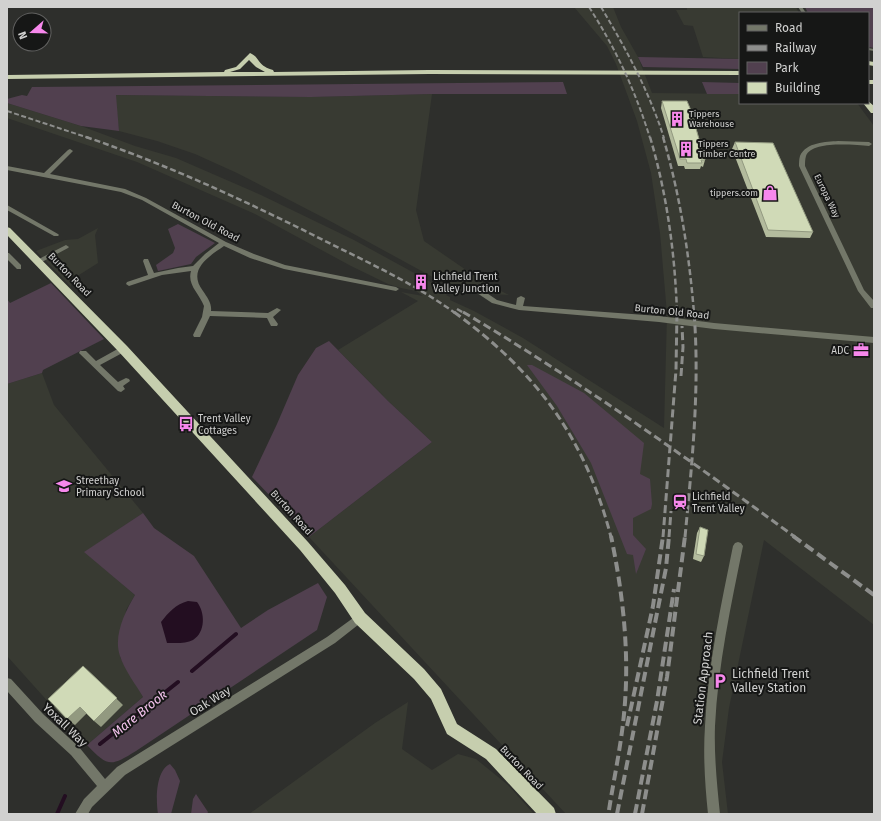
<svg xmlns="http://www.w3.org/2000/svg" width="881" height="821" font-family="'Fira Sans',sans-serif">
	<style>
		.built { fill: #383a32 }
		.green { fill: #51404f }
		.water { fill: #230e21 }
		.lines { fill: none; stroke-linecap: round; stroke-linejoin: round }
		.stream { stroke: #230e21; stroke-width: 4 }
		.minor { fill: #737769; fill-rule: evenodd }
		.tertiary { fill: #737769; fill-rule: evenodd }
		.trunk { fill: #c6ceae; fill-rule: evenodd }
		.rail-far3 { stroke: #8d8e8c; stroke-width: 2; stroke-dasharray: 5 2.5; stroke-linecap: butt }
		.rail-far2 { stroke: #8d8e8c; stroke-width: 2.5; stroke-dasharray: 6 3; stroke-linecap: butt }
		.rail-far1 { stroke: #8d8e8c; stroke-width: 3; stroke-dasharray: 8 4; stroke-linecap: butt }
		.rail { stroke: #8d8e8c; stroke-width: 4; stroke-dasharray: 10 5; stroke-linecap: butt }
		.wall { fill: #b3bb9d }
		.shaded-wall { fill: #929980 }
		.building { fill: #d0dab7; stroke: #929980 }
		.labels { text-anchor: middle; stroke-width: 4; stroke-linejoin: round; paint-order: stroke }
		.far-poi-label { font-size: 9px; fill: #d1d1d0; stroke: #161716; text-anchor: start }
		.far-street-label { font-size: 9px; fill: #d1d1d0; stroke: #161716 }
		.street-label { font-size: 10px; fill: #d1d1d0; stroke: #161716 }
		.poi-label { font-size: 10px; fill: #d1d1d0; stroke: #161716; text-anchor: start }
		.near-poi-label { font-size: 12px; fill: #d1d1d0; stroke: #161716; text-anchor: start }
		.near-street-label { font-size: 12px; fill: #d1d1d0; stroke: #161716 }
		.near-water-label { font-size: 13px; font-style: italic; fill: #f3c2ec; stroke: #161716 }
	</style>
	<rect width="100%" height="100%" fill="#2e2f2c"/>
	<path class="built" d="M574,7h39l8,20 17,30 14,36 88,1v9h117l17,23v499l-110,-85 -35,168 -7,54 6,52h-162l-257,-277 123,-95 -44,-41 -50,-51 80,-49 -17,-9 22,4 -7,-5 -15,-3 -13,-4 -37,-18 -96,-52 -118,-52 -130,-44v-15l74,23 54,20 41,12 85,37 93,45 95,52 -3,3 4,2v3l24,11 49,27 141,90 3,-114 -7,-81 -9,-60 -14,-52 -21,-57 -9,-18z
		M687,7h109l3,6h-59v46l-37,-2 -10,-31 -9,-1 -8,-15h11z
		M432,94l-16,116 8,31 61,42 24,12 -45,-3 -26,-12 -108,-59 -93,-48 -42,-19 -38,-13 -38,-10 -4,-36 196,2z
		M98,228l-3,7 3,28 -27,17v7l-35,-36 29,-11 13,-1z
		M42,373l12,32 89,108 -58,39 50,43 -9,15 -6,47 23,40 -56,48 -80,-89v-272z
		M408,702l-6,47 30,21 26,-16 18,5 32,26 26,29h-285l126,-91z"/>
	<path class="green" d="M805,7h69v41l-6,-1v-34h-60z
		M638,57l102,2v10l-97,-2z
		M563,82l4,12h-135l-121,3 -195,-2 3,36 -38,-5 -74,-23v-4l15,-4 5,1 5,-9z
		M702,82l38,1v11h-33z
		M178,224l37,19 -19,14 -5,7 -33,7 -2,-6 17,-12 2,-5 -7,-19z
		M51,283l53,56 -61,31 -1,3 -35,11v-85l3,4z
		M329,341l59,60 44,41 -123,95 -57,-60 25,-53 21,-49 18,-27z
		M527,365h5l52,28 60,50 -4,31 10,5 2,25 -1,5 -18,9v17l13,14 -10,25 -3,-19 -6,-1 -36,-91 -34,-57z
		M143,513l11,15 40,28 47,72 27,-18 50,-27 9,14 -10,33 -181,121c-26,16 -28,16 -49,-6l56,-48c-7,-12 -19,-28 -23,-41 -7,-20 5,-44 15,-61l-51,-43z
		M170,764l5,6 5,11 -9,33h-13c-2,-13 -3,-43 12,-50z
		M196,794l12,18 -1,2h-16l2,-15z"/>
	<path class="water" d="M188,601l9,1c8,10 9,30 -4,38 -7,4 -18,3 -26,3l-6,-21c7,-9 15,-18 27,-21z"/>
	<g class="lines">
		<path class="stream" d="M192,671l44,-37
			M100,744l78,-62
			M57,814l8,-18"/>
		<path class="minor" d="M868,48l6,1v2l-6,-1z
			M838,141l31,1 3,2 -3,2c-14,-1 -57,-6 -63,10 -1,3 -1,7 -1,10l59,124 10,11v7h-3l-13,-17 -59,-125c0,-3 0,-7 1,-10 6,-14 26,-14 38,-15z
			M70,149l3,2 -23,23 75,15 21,9 80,44 28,12 31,11 111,22 3,2 -3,2 -112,-22 -34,-11 -26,-12c-16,11 -37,24 -21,45 4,6 9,12 8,20l57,2 9,-5 4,2 -8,7 5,7 -1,2h-6l-4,-8 -57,-2 -10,21h-6l-1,-2 9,-18 2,-11c-5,-13 -17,-21 -13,-35l-29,4 -33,11 -3,-2 1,-2 21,-7 -5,-14 1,-2h4l6,14 24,-5 15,-2 12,-12 14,-11 -77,-43 -21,-8 -114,-22v-4l37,7 24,-23z
			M7,205l51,29 1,1 -1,1h-4l-47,-26z
			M66,245l3,2 -1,1 -28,15h-2l-3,-2z
			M7,253h2l12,12v4h-4l-10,-10z
			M471,285h4l22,15 19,5 1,-7 4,-2 4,2 -2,8 136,10 55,7 160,14v6l-160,-14 -55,-7 -140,-12 -27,-7 -21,-14 -1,-2z
			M123,346l4,3 -1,2 -26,14 18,17 8,-4 3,1 1,2 -7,5 2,3 -4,3 -3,-1 -39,-38 1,-2h6l10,10z
			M738,542l3,1 2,3c-12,59 -25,119 -28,180 -1,29 2,59 5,88h-12c-3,-29 -5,-59 -3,-88 3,-61 16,-121 28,-180l2,-3z
			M360,613l3,2 2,3 -2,3 -28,22 -210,132 -33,32 -4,7h-13l9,-15 13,-13 -26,-31 -36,-33 -28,-31v-13l4,1 32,35 36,33 26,32 12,-12 210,-130z"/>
		<path class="tertiary" d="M798,7h4l4,6h-4z"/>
		<path class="trunk" d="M250,53c10,4 7,13 23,17l1,2 155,-2 311,1v4l-311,-1 -422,5v-4l217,-3 1,-2 11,-3zM249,60l7,7 9,5h-35l10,-3z
			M868,61l6,1v4l-6,-1z
			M868,80h6v4h-6z
			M868,101l6,5v7h-3l-8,-10h5z
			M7,227l3,1 117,118 181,196 37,43 20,28 59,56 17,20 16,35 39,25 58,59 2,6h-19l-51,-55 -39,-25 -16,-35 -17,-20 -59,-56 -20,-30 -35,-43 -181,-198 -112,-117z"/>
		<path class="rail-far3" d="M589,7c27,42 46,83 61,131
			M601,7c25,42 48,84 63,131
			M7,111l82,27"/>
		<path class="rail-far2" d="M86,137c82,28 162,65 239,104 44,22 90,43 130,72
			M650,137c17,57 25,117 27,176
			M663,137c17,58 26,116 31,176
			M457,309l7,4"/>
		<path class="rail-far1" d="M454,312c82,60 131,125 157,225
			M463,312c115,68 224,146 332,225
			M681,376l2,-29 -1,-21
			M663,537l13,-167 1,-58
			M669,537l2,-26
			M685,537c7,-74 15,-150 9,-225"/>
		<path class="rail" d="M793,536l81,59
			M627,726l26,-120 10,-70
			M609,810c5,-32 12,-64 15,-96 6,-60 -1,-120 -13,-178
			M617,814l49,-246 3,-32
			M635,814l22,-113 17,-112
			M642,814l25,-137 18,-141"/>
	</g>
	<path class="wall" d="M662,101l35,24 -1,3 9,32 -2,7 -2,-1 -1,3h-15l-1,-3h-6l-17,-58z
		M735,142l78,90 -3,6 -44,-1 -34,-88z
		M700,527l4,29 -3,6 -8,-3 4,-26z"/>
	<path class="shaded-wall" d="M83,666l40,39 -22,22 -7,-6z
		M80,707l7,6 -12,12 -8,-6z"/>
	<path class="building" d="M662,101h25l10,24h-2l10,35h-4l1,3h-15l-1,-4h-6z
		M735,142l38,1 40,89 -45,-2z
		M700,527l8,3 -4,26 -8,-2z
		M83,666l34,32 -23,23 -14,-14 -13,12 -19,-20z"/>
	<defs>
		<symbol id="building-bare" viewBox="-9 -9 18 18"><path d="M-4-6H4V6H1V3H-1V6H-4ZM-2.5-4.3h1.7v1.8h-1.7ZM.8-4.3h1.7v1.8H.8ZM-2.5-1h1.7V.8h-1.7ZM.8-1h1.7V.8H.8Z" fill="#f788ec" stroke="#161716" stroke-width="2.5" paint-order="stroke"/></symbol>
		<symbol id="shop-bare" viewBox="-9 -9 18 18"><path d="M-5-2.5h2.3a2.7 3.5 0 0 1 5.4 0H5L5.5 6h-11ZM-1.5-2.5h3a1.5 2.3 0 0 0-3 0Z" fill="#f788ec" stroke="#161716" stroke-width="2.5" paint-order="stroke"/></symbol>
		<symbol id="office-bare" viewBox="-9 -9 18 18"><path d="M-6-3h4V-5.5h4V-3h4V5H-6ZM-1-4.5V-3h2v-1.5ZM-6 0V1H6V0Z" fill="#f788ec" stroke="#161716" stroke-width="2.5" paint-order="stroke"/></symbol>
		<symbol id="bus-bare" viewBox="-9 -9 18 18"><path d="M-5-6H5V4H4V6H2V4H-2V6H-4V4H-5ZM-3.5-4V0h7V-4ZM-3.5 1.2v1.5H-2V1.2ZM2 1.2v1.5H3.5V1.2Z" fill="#f788ec" stroke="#161716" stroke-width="2.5" paint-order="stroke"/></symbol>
		<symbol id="school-bare" viewBox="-9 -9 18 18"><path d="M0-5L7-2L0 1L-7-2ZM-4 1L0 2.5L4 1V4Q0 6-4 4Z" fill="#f788ec" stroke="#161716" stroke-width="2.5" paint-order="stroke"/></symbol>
		<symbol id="station-bare" viewBox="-9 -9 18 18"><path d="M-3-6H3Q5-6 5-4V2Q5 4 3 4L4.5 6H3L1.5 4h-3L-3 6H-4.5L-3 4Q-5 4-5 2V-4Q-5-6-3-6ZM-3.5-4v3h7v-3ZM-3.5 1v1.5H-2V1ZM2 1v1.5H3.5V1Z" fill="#f788ec" stroke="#161716" stroke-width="2.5" paint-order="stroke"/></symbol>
		<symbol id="parking-bare" viewBox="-9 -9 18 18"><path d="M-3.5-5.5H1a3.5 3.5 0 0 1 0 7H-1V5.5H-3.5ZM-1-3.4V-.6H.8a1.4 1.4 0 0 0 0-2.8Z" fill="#f788ec" stroke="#161716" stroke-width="2.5" paint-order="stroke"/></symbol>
	</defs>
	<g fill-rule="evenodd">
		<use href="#building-bare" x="666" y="108" width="22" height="22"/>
		<use href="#building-bare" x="675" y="138" width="22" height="22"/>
		<use href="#shop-bare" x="759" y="182" width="22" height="22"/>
		<use href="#building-bare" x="410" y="271" width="22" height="22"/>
		<use href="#office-bare" x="850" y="339" width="22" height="22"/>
		<use href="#bus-bare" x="175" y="413" width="22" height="22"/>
		<use href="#school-bare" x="53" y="475" width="22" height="22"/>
		<use href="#station-bare" x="669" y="491" width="22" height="22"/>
		<use href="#parking-bare" x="709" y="670" width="22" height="22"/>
	</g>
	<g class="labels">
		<g class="far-poi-label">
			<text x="689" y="117">Tippers<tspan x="689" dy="10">Warehouse</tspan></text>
			<text x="698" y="147">Tippers<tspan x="698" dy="10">Timber Centre</tspan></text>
			<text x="758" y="196" text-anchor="end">tippers.com</text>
		</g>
		<g class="far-street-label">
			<text transform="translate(827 196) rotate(64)" y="3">Europa Way</text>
		</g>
		<g class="street-label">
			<text transform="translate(206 221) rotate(28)" y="4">Burton Old Road</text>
			<text transform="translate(70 274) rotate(46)" y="4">Burton Road</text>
			<text transform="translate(672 311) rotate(6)" y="4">Burton Old Road</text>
			<text transform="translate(292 512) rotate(48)" y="4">Burton Road</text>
			<text transform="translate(522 767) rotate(46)" y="4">Burton Road</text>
		</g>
		<g class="poi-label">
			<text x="433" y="280">Lichfield Trent<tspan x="433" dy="12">Valley Junction</tspan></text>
			<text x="849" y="354" text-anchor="end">ADC</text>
			<text x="198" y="422">Trent Valley<tspan x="198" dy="12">Cottages</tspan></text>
			<text x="76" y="484">Streethay<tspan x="76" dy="12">Primary School</tspan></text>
			<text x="692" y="500">Lichfield<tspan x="692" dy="12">Trent Valley</tspan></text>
		</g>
		<g class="near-poi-label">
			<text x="732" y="678">Lichfield Trent<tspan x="732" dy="14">Valley Station</tspan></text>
		</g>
		<g class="near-street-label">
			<text transform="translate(703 678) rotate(-83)" y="4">Station Approach</text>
			<text transform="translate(210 701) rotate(-32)" y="4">Oak Way</text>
			<text transform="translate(65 725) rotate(44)" y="4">Yoxall Way</text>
		</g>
		<g class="near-water-label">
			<text transform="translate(139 713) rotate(-39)" y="5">Mare Brook</text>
		</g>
	</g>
	<rect width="881" height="821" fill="none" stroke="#d1d1d0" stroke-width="16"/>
	<rect x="739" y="12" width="130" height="92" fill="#161716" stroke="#616160"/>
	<rect x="747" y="25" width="20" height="6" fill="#737769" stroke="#616160"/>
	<text x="775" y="32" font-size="12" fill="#d1d1d0">Road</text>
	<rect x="747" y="45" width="20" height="6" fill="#8d8e8c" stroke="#616160"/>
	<text x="775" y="52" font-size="12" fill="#d1d1d0">Railway</text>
	<rect x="747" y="62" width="20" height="12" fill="#51404f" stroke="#616160"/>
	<text x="775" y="72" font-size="12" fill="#d1d1d0">Park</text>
	<rect x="747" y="82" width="20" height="12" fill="#d0dab7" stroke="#616160"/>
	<text x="775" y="92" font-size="12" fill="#d1d1d0">Building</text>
	<g transform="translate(32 32) rotate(250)"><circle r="19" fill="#161716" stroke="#616160"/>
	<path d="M0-3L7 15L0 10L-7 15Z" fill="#f788ec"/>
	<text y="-6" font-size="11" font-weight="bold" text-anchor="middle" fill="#d1d1d0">N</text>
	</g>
</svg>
